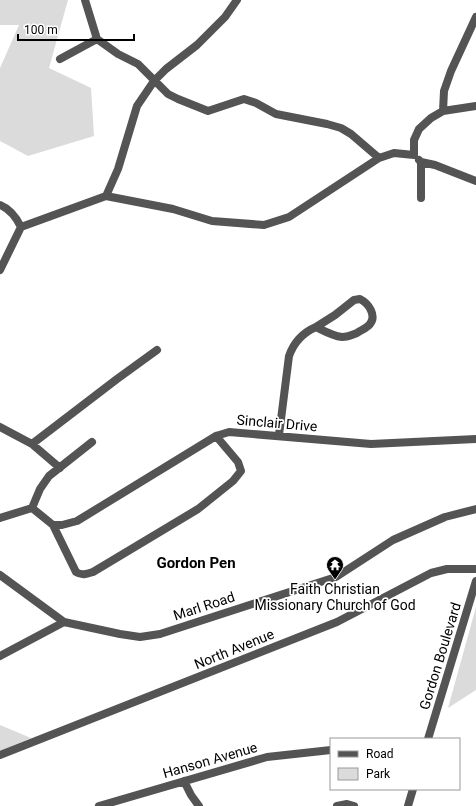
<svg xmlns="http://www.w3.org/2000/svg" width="476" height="806" font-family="Roboto,sans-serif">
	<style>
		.green { fill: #dbdbdb }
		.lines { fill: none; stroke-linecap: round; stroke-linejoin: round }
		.minor { stroke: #545454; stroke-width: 8 }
		.tertiary { stroke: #545454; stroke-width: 8 }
		.labels { text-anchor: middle; stroke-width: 3.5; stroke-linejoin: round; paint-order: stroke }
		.street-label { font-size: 14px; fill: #000; stroke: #fff }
		.poi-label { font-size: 14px; fill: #000; stroke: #fff }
		.neighbourhood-label { font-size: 15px; font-weight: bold; fill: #000; stroke: #fff }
	</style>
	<rect width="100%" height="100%" fill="#fff"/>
	<path class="green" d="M0,0h68l-19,68 42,20 3,48 -66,20 -28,-15v-73l19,-43h-19z
		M476,607v83l-28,18z
		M0,725l31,13 -31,13z"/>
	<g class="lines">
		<path class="minor" d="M85,0l12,39
			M60,59l37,-20 21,15 20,10 30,30 10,5 30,12 36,-12 12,4 20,11 51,10 14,4 10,6 28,24
			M443,111l1,-20 7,-20 25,-54
			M419,160l2,2v36
			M421,162l14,3 41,16
			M106,196l67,13 39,12 52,4 25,-8 90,-59 15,-5 20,2v-15l5,-11 12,-11 12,-7 33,-5
			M0,205c10,4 16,12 21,22
			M0,270l21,-43 85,-31 12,-27 19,-63 17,-25 12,-12 31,-24 28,-28 12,-17
			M0,427l32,17 28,24
			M279,435l10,-79c5,-14 13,-23 27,-29 8,4 17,9 26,10 6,0 10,-2 15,-4 4,-3 10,-5 13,-9 7,-9 -2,-21 -10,-25l-6,1 -19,15 -19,12
			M32,444l85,-65 40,-29
			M32,508l8,-19 9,-13 43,-34
			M0,518l32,-10 21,17 23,47c6,4 11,2 17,0l105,-63 35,-28 8,-10 -3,-9 -22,-26
			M53,525h9l15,-4 139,-85 13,-4 142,12 105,-5
			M0,575l64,47
			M0,656l64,-34 56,12 20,3 20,-3 176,-57 57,-37 52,-23 31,-8
			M0,755l337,-133 94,-49 16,-4h29
			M184,781l7,14 8,11
			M99,806l168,-49 64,-7
			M337,806l10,-2 7,2"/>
		<path class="tertiary" d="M428,739l48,-158
			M408,806l5,-17"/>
	</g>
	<defs>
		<symbol id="temple-pin" viewBox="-11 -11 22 30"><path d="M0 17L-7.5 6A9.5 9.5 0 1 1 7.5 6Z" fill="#000" stroke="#fff"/><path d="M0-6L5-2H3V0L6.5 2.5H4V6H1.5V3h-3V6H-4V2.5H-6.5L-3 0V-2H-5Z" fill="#fff"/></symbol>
	</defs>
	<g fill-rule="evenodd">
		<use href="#temple-pin" x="325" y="555" width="20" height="27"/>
	</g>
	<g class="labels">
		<g class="street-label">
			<text transform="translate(277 423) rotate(5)" y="5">Sinclair Drive</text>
			<text transform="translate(204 606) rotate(-18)" y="5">Marl Road</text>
			<text transform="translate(234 649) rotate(-22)" y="5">North Avenue</text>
			<text transform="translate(440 656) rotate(-73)" y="5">Gordon Boulevard</text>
			<text transform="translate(210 760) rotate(-16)" y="5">Hanson Avenue</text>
		</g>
		<g class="poi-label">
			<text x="335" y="594">Faith Christian<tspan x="335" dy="16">Missionary Church of God</tspan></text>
		</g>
		<g class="neighbourhood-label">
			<text x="196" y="568">Gordon Pen</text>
		</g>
	</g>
	<rect x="330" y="738" width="130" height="52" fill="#ffffff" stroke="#999999"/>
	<rect x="338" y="751" width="20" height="6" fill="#545454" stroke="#999999"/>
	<text x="366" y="758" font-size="12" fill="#000000">Road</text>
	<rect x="338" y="768" width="20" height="12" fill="#dbdbdb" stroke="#999999"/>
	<text x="366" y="778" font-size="12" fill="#000000">Park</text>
	<path d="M18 34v6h116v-6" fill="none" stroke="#000000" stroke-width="2"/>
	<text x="24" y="34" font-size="12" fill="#000000" stroke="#ffffff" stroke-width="3" paint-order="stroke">100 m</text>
</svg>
